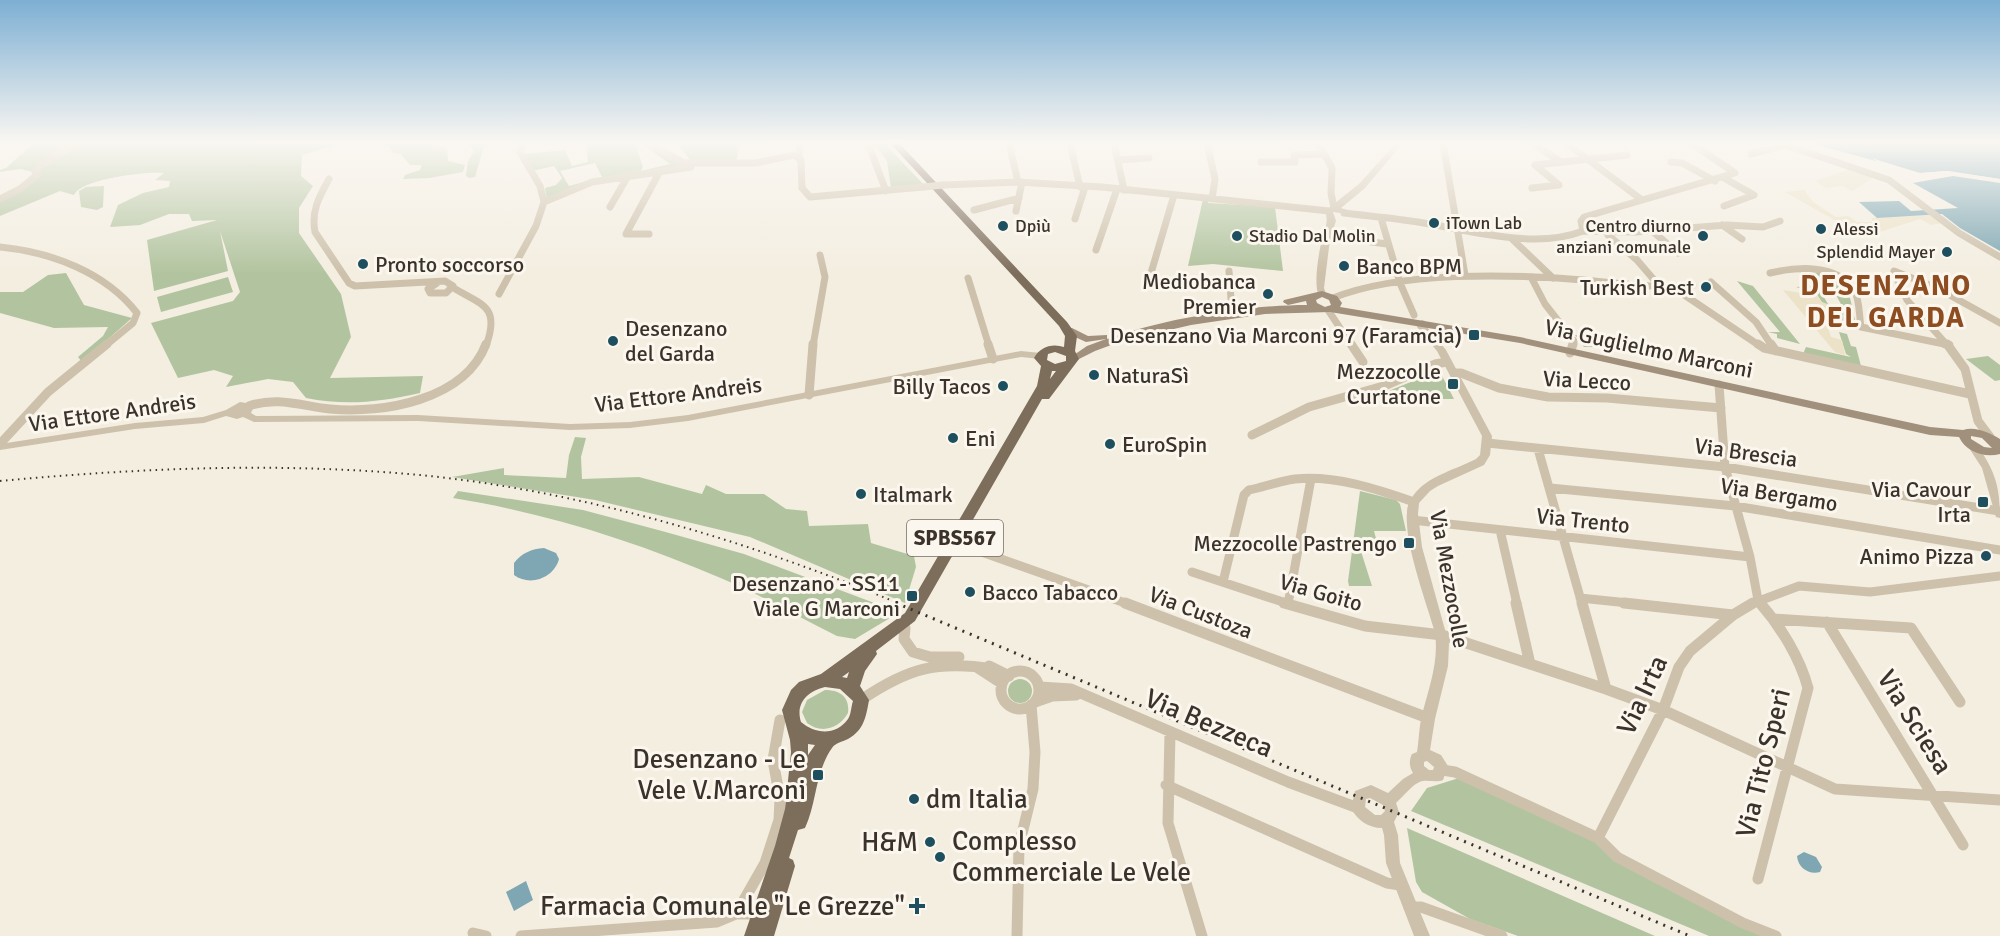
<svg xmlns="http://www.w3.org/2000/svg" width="2000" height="936" font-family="Signika,sans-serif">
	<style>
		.green { fill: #b2c49f; fill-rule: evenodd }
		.plaza { fill: #ece2c7 }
		.water { fill: #7ea7b3 }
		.pier { fill: #f4eee1 }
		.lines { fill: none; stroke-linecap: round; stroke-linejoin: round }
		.minor-far2 { stroke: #cdc1ab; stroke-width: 7 }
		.minor-far1 { stroke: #cdc1ab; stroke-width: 9 }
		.minor { stroke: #cdc1ab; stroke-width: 11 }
		.tertiary { fill: #cdc1ab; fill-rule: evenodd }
		.secondary { fill: #a1907c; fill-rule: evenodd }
		.primary { fill: #7d6d5b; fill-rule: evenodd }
		.rail-far1 { stroke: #3b332b; stroke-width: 2; stroke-dasharray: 1.5 4.5; stroke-linecap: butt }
		.rail { stroke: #3b332b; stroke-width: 3; stroke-dasharray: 2 6; stroke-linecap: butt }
		.minor-bridge { stroke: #cdc1ab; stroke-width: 7 }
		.poi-dot { fill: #1e4f5f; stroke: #fbf7ee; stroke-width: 2 }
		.labels { text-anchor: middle; stroke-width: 6; stroke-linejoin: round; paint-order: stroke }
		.far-poi-label { font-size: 18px; fill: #3b332b; stroke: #fbf7ee; text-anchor: start }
		.shield { fill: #fbf7ee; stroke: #756e66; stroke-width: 1.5 }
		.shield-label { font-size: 21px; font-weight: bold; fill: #3b332b }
		.poi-label { font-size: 22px; fill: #3b332b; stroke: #fbf7ee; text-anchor: end }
		.street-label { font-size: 22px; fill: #3b332b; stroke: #fbf7ee }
		.near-street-label { font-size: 27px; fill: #3b332b; stroke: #fbf7ee }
		.near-poi-label { font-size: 27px; fill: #3b332b; stroke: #fbf7ee; text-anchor: end }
		.district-label { font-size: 28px; font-weight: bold; letter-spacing: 1.5px; fill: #8d4d20; stroke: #fbf7ee }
	</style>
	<rect width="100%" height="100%" fill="#f4eee1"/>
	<path class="green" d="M34,143l34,1 -35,28 -13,-3 -20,3v-2l6,-2z
		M77,143h265l-40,12 -1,21 12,10 -14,22v25l42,61 10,43 -21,41 93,-2 -3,17c-39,9 -75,13 -114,5l-13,-16 -25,-3 -42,8 7,-11 -19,-6 -36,8 -27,-55 82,-22 7,-9 -20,-61 8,40 -74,20 -7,-51 70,-20 -25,1 -3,-7h-20l-29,11 -30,2 8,-22 25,-12 26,-6 1,-6 -15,-1 9,-7c-17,-2 -84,6 -90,22l-14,-4 -60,25v-16l20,-10 19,-22 28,-15z
		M385,143h40l22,5 1,13 17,4 -2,7 -34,6 -26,1 2,-4 15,-5 2,-5h-12l-9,-11 -7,-1z
		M469,143h16l-10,34 -6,1 -3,-2 2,-15 6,-10z
		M586,143h49l8,24 -2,4 29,-7 -29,-21 54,22 -81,12 -67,23 -2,-12 11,-3 6,-7 -8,-12 -22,5 -8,-17 41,-4 7,16 16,-4zM595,163l7,14 -33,9 -9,-15z
		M678,143h62l-4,19 -46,-2z
		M874,143h10l40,42 -33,3 -4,-27z
		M104,186l-1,21 -6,3 -16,-3 -2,-16 7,-4z
		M1203,199l6,1 -1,3 67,4 8,64 -70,-7 -25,2z
		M1794,271c54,2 53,8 63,59l-20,-4 -21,-33 -20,-6 14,-1 9,3 9,15 7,1 4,10 3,-9 -13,-24 2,-3z
		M66,273l18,32 48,13 -50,44 -4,-5 25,-21 5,-9 -54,1 -54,-15v-21h23l25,-17z
		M228,277l5,15 -72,20 -4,-15z
		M1737,281l16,5 47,58 -23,-6v-4l-9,-2h12z
		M1839,332l8,2 4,12 5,1 5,19 -58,-12 3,-7 45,10 -5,-3z
		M1611,334l9,12 -36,1 -9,-12z
		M1988,356l12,9v15l-5,1 -29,-22z
		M1438,368l16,31h-23l-40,7 -2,-2 4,-2 -7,-10 47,-19 -3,-3z
		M575,437l11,1 -5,19 1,22 57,-2 63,17 4,-9 20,9h38l22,15 21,2 2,15 59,-2 3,19 43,13 2,11 -11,36 -155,-66 -155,-37 -143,-23 52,-9v7l62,3 3,-23z
		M458,491l125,19 79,21 82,23 141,53 10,8 -40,24 -18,-3c-38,-19 -76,-41 -114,-57 -88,-38 -177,-66 -270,-81z
		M1360,491l36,9 4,4 6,27h-32l3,11h-19l14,44h-23l-1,-5z
		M1008 691a12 12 0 1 1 24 0a12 12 0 1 1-24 0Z
		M825,690c15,0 25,7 23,23 -9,16 -27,21 -41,10l-5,-11 5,-12z
		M1459,778l137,64 168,94h-55l-298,-125 16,-23z
		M1407,828l248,108h-137l-48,-17 -48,-27 -6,-10z"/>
	<path class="plaza" d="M1855,167l19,7 -2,5 -20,12 -9,-5 -17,2 -11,-7z
		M1804,190l9,12 23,15 12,-1 9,6h17l-3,-4 61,-4 11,9 -12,2 -11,-6 -56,18 -79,-45z
		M1783,290l35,6 4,6 8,3 1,6 -4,2 10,13 -10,-1 4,12 11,3 3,15 -10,-3z"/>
	<path class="water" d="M1810,143h190v36l-55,-8 -25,2z
		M1953,176l47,7v68l-40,-23 -18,-14 -65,4 -18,-16 40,-1 12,10 47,-3 -45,-25z
		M544,548l12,5 3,6c-5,19 -29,28 -45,16v-12c8,-10 17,-14 30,-15z
		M1804,852l12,5 6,10 -2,5c-11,3 -22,-4 -23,-16z
		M526,881l7,19 -19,11 -8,-19z"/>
	<path class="pier" d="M1871,158l49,15 29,-2 51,8v3l-49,-8 -28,3 20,-3 -24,2 -30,-8z"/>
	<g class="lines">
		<path class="minor-far2" d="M524,143l-4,9 20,34 4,16
			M649,143l35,20h71l39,-8 7,5 1,28 8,9 113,-10
			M868,143l18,48
			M1009,143l9,39
			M1070,143l10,44
			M1114,143l10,47
			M1207,143l8,36 -3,20
			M1318,143l14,25 -1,25 3,15
			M1443,143l22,132
			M1566,143l76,57
			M1780,143l109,37 70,53 41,24
			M1534,144l27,18
			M1751,154l34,-9
			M799,157l1,-14
			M1118,160l31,-2
			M1261,162h34l-1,-7 30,-1
			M1671,162l11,1 33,18
			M1724,178l30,17 -30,11
			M329,179c-10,18 -18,32 -14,53l34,51 6,3 90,-5 8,5 -7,7h-16l-2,-4 9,-6
			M943,185l75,-3 84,5 227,24
			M1532,188l27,-3 -24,-20 92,-10
			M0,199l20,-10 18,-15 -3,-3 4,-4 36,-24
			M610,207l18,-31
			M974,210l45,-12
			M1016,211l6,-29
			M1344,213c25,3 50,5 74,9 50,8 116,28 165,9
			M1381,218l19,65 14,32
			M1075,219l10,-32
			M1722,225l20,14
			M1650,229l28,24
			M1583,231l-2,-10 3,-4 151,-44 -44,-30
			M1583,231l53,1 91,-7 36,2 17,-6
			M649,234h-23l33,-61
			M1608,235l29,25 24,28
			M1327,236l60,8
			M1511,238l42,40
			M0,247c51,5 105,25 137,66l-4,10 -28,23
			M1096,250l21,-61
			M1229,271l3,42
			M1894,271l43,17 63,35
			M1894,272l13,28 41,46
			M1151,273l23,-78
			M1770,273c26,-6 67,-10 84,17 6,10 5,25 7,37l88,18
			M1531,277l14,27 29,37 -2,5
			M968,278l21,68
			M1711,282l45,40 16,24
			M452,287c29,18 49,18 34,59
			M1674,288l86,58
			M499,294l37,-68 8,-24 48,-20 99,-15
			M1333,298c67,-27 178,-24 250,-18 37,3 73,9 110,5
			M1328,310l24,36
			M813,346l12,-69 -5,-22"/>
		<path class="minor-far1" d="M988,344l5,15
			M1351,344l12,18
			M1758,344l6,4 206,46
			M1771,344l5,7
			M1945,344l4,1
			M1947,344l18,25 13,52 12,16
			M1570,353l3,-9
			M1454,373h7l38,15 49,9 59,1 114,10
			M1719,385l6,82 25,90 8,43 4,4
			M809,395l4,-51
			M249,406c28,-10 53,0 81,3 53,5 135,-9 156,-65
			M1252,435l57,-28 78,-22 48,-21 12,-2
			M1487,443l238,24 274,44
			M0,444l48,-52 59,-48
			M1538,449l44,155
			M1550,488l185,18 265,44
			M1412,520l338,37
			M1500,530l17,74
			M959,544l169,60
			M1192,572l97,32
			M1223,582l21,-87 5,-5c15,-3 30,-9 46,-11 40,-4 82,10 119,23
			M1580,598l58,6
			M1288,604l23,-125
			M1751,604l48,-18 71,6 130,-16"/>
		<path class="minor" d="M1125,603l303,115
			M1284,603l81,23 77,9 164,54 57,21 172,79 165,11
			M1516,603l14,61
			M1582,603l24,86
			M1624,603l109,12
			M1774,619l137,9 49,74
			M1827,622l136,223
			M905,628l-1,11 9,13 17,5h29
			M989,666l20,10
			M978,668l23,15
			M1001 690a19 19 0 1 1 38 0a19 19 0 1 1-38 0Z
			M1040,687l31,2 217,93 70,26
			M861,700c47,-32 76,-40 133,-31
			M1035,702l17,-6 24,-1
			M1170,733l-2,90 34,113
			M1442,770l13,2 143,66 19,19 126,66 33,13
			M1166,785l221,98 13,2
			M1598,838l65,-128 16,-43 11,-16 43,-36 20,-12
			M1758,879l50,-191c-8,-30 -27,-61 -48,-85
			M1409,907h12l81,29
			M736,914l29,-51 14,-43 1,-21 -7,-39 7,-40
			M473,933l13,3
			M521,936l196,-14 19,-8h24
			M1017,936l2,-90 14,-57 2,-37 -4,-47"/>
		<path class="tertiary" d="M1396,143h7l-38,45 -24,20 6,2v4l-14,-2 3,9 -6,18 -6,49 2,6 -4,3 -3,-1c-6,-12 0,-44 3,-57 3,-13 7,-15 3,-28l34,-27z
			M1422,320l3,1 2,6 19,23 46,86 -2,19 -6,10 -46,21 -8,5 -11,12 -1,11 4,33 27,97 -1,22 -13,53 -5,31 11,5 7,11 -5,14c-7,3 -13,0 -20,1 -9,1 -20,16 -27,22l3,9 -5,10 4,13 2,28 30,73h-16l-28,-73 -2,-28 -2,-7c-14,0 -25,-8 -31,-20l4,-17 16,-6 17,8 15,-14 10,-6c-4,-6 -4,-13 -1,-19l5,-2c2,-12 2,-25 5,-37 7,-28 17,-53 13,-82 -9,-32 -31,-89 -28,-121 0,-7 4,-14 9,-20 15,-17 41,-23 60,-33l4,-4 2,-19 -45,-85 -20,-24v-4zM1427,761l7,6 -1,3h-4l-5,-4v-4zM1370,798l13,7 2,6 -4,4h-6l-10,-8 1,-8z
			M1021,351l20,2 5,3 -5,3 -20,-2 -333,64 -58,7 -60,2 -152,-9 -164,1 -11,-5 -6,2 -11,-3 -22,7 -69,6 -135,21v-6l135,-21 68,-6 23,-7 14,-8 12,2 2,2 -3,7 5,3 162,-1 152,9 60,-2 58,-7z
			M1974,445l4,1c17,26 22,40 22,72l-4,-1 -1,-3 -13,-46 -13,-20z"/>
		<path class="secondary" d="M1322,291l15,5 5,7 -2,4 180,30 410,90 33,3c13,-4 26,3 37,9v15c-16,4 -34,-2 -41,-17l-29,-2 -410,-92 -190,-31 -65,2 -74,11 -69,16 -27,10 -22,11 -5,-3 19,-13 19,-7 -20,3 -22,-10 -1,-2 1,-2h8l16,8 19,-1v4c56,-20 140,-34 200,-34l-1,-4 -18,4 -5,-3 1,-2zM1322,297l7,3 2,5 -6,2 -8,-4 -1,-3zM1971,436l11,2 10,10 -8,-1 -13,-8z"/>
		<path class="primary" d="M890,143h9l168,179 10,14 -2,15 4,8 -30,40h-7l-127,222 -39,30 1,3 -12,17 -5,15 9,14c-3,17 -5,30 -21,39 -6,3 -13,4 -16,9 -17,24 -15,54 -27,80l-7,2 -9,28 4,2 2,6 -21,70h-30l31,-90 10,-37 6,-57 -1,-12 -8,-30 9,-20 8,-8 22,-8 84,-61 132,-227 4,-20 -7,-8c6,-11 18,-15 30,-11l1,-11 -6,-10zM1055,352l11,4v5l-11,3 -8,-4 1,-6zM1052,371h4l-6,8zM849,672l-2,6 -5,-1zM825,687l15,2 13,12c-2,6 -2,14 -5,18 -12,17 -33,15 -47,3 -6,-19 7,-31 24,-35zM808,744l7,1 -7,10z"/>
		<path class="rail-far1" d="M0,481c140,-13 280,-19 420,-6 163,16 329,66 480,129"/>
		<path class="rail" d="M896,603l794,333"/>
		<path class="minor-bridge" d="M923,187l20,-2"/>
	</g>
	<linearGradient id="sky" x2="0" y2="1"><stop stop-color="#7dafd3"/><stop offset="0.52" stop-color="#faf7f2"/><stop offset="1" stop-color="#faf7f2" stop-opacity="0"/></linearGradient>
	<rect width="2000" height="274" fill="url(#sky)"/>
	<g class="poi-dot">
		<circle cx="1434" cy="223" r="6"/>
		<circle cx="1003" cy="226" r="6"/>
		<circle cx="1821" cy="229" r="6"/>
		<circle cx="1237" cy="236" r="6"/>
		<circle cx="1703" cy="236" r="6"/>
		<circle cx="1947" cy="252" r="6"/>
		<circle cx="363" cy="264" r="6"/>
		<circle cx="1344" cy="266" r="6"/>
		<circle cx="1706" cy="287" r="6"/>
		<circle cx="1268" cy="294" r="6"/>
		<rect x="1468" y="329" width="12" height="12" rx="3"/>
		<circle cx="613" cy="341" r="6"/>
		<circle cx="1094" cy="375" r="6"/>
		<rect x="1447" y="378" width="12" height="12" rx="3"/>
		<circle cx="1003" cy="386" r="6"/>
		<circle cx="953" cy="438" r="6"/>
		<circle cx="1110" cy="444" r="6"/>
		<circle cx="861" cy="494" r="6"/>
		<rect x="1977" y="496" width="12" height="12" rx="3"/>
		<rect x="1403" y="537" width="12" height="12" rx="3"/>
		<circle cx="1986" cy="556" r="6"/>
		<circle cx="970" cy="592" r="6"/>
		<rect x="906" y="590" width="12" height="12" rx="3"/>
		<rect x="812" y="769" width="12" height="12" rx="3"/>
		<circle cx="914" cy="799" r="6"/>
		<circle cx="930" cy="842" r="6"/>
		<circle cx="940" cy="857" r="6"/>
		<path d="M914 897h6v6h6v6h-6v6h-6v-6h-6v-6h6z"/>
	</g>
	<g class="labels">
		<g class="far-poi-label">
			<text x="1446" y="229">iTown Lab</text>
			<text x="1015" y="232">Dpiù</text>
			<text x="1691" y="232" text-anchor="end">Centro diurno<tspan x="1691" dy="21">anziani comunale</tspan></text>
			<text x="1833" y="235">Alessi</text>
			<text x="1249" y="242">Stadio Dal Molin</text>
			<text x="1935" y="258" text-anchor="end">Splendid Mayer</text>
		</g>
		<rect class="shield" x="907" y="520" width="96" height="36" rx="4.5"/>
		<g class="shield-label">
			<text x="955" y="545">SPBS567</text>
		</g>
		<g class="poi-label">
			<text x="375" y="272" text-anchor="start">Pronto soccorso</text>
			<text x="1356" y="274" text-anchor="start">Banco BPM</text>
			<text x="1256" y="289">Mediobanca<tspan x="1256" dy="25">Premier</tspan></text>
			<text x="1694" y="295">Turkish Best</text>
			<text x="625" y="336" text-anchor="start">Desenzano<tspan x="625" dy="25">del Garda</tspan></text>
			<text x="1462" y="343">Desenzano Via Marconi 97 (Faramcia)</text>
			<text x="1441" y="379">Mezzocolle<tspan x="1441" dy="25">Curtatone</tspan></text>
			<text x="1106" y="383" text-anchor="start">NaturaSì</text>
			<text x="991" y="394">Billy Tacos</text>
			<text x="965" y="446" text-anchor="start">Eni</text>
			<text x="1122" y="452" text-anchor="start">EuroSpin</text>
			<text x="1971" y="497">Via Cavour<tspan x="1971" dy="25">Irta</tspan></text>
			<text x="873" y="502" text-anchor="start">Italmark</text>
			<text x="1397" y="551">Mezzocolle Pastrengo</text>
			<text x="1974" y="564">Animo Pizza</text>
			<text x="900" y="591">Desenzano - SS11<tspan x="900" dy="25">Viale G Marconi</tspan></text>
			<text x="982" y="600" text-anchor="start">Bacco Tabacco</text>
		</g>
		<g class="street-label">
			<text transform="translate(1649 348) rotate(12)" y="8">Via Guglielmo Marconi</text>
			<text transform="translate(1587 380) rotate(3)" y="8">Via Lecco</text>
			<text transform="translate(678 394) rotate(-7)" y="8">Via Ettore Andreis</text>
			<text transform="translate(112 412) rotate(-8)" y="8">Via Ettore Andreis</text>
			<text transform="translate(1746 452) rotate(8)" y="8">Via Brescia</text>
			<text transform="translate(1779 494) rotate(9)" y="8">Via Bergamo</text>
			<text transform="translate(1583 520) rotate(6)" y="8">Via Trento</text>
			<text transform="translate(1450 579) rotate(80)" y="8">Via Mezzocolle</text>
			<text transform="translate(1321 592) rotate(16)" y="8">Via Goito</text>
			<text transform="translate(1201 612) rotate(21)" y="8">Via Custoza</text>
		</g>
		<g class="near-street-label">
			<text transform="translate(1642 695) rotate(-65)" y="9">Via Irta</text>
			<text transform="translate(1915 722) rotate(58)" y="9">Via Sciesa</text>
			<text transform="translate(1209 723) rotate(23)" y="9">Via Bezzeca</text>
			<text transform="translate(1763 763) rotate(-76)" y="9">Via Tito Speri</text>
		</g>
		<g class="near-poi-label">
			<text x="806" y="768">Desenzano - Le<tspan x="806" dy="31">Vele V.Marconi</tspan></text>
			<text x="926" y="808" text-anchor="start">dm Italia</text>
			<text x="952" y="850" text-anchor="start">Complesso<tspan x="952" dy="31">Commerciale Le Vele</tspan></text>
			<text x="918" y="851">H&amp;M</text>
			<text x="905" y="915">Farmacia Comunale "Le Grezze"</text>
		</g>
		<g class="district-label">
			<text x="1886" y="295">DESENZANO<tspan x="1886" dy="32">DEL GARDA</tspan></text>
		</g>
	</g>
</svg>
